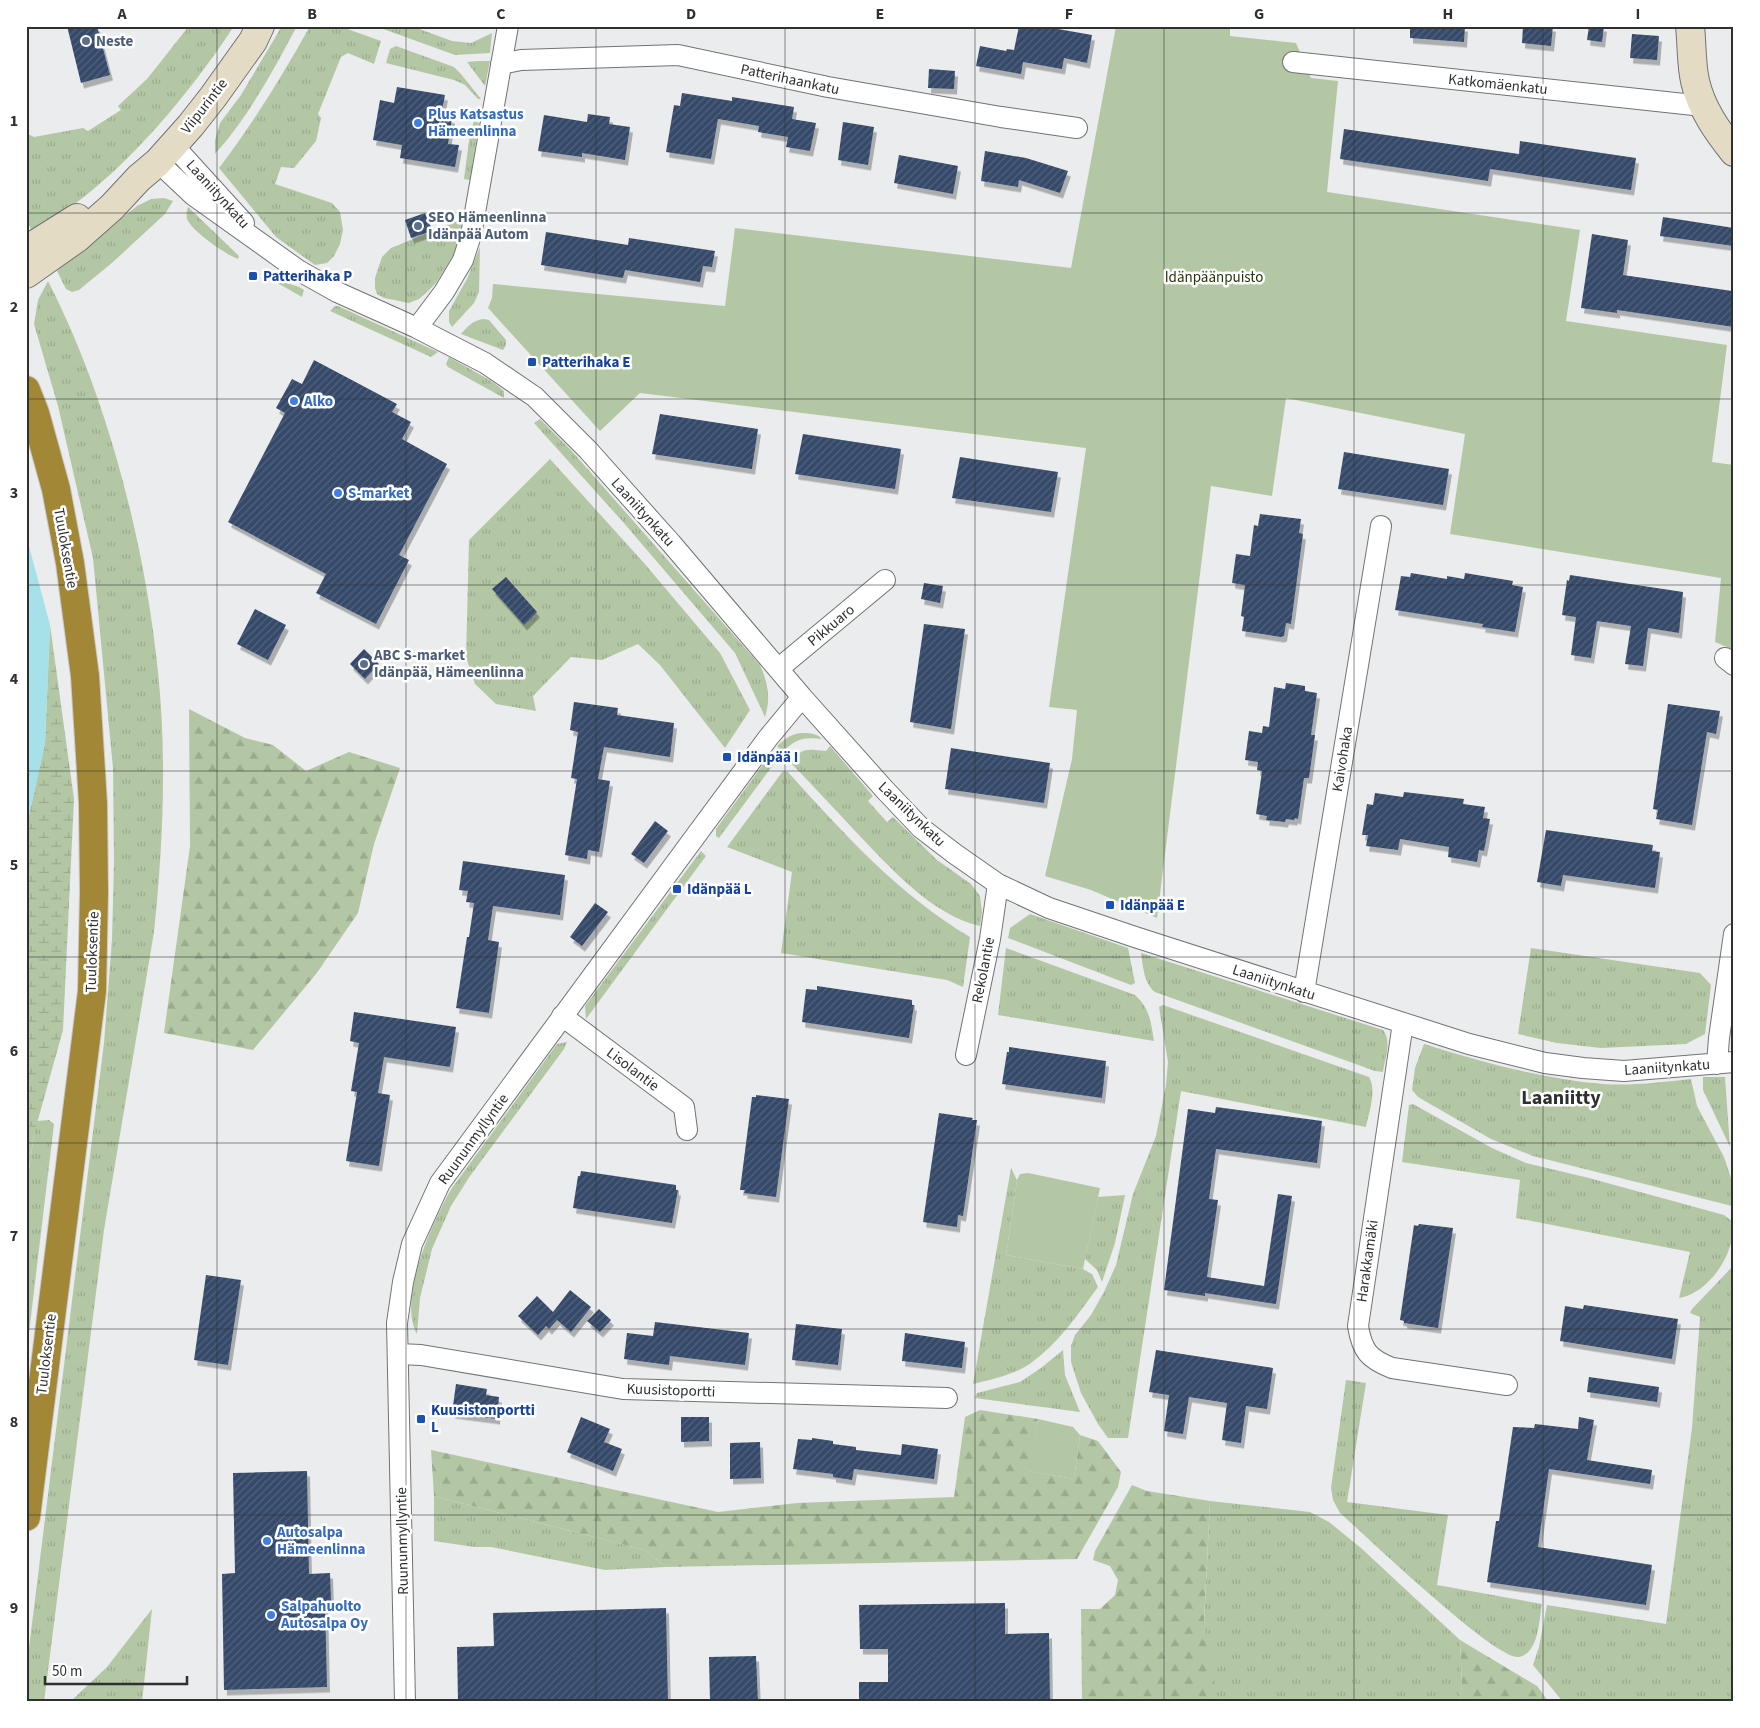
<svg xmlns="http://www.w3.org/2000/svg" width="1760" height="1728" font-family="'Source Sans 3',sans-serif">
	<style>
		.grass { fill: url(#grass-tufts) }
		.forest { fill: url(#forest-firs) }
		.wetland { fill: url(#wetland-marsh) }
		.park { fill: #b4c7a4 }
		.water { fill: #a6e0e9 }
		.building { fill: url(#building-hatch); filter: url(#shadow) }
		.lines { fill: none; stroke-linecap: round; stroke-linejoin: round }
		.street-casing { stroke: #717375; stroke-width: 22 }
		.secondary-casing { stroke: #717375; stroke-width: 30 }
		.highway-casing { stroke: #c9c9c9; stroke-width: 30 }
		.street { stroke: #fff; stroke-width: 20 }
		.secondary { stroke: #e3dbc3; stroke-width: 28 }
		.highway { stroke: #a18736; stroke-width: 28 }
		.grid { fill: none; stroke: #2f3030; stroke-width: 1; stroke-opacity: 0.55 }
		.service-dot { fill: #5c6f8a; stroke: #fff; stroke-width: 2 }
		.shop-dot { fill: #3f7fe0; stroke: #fff; stroke-width: 2 }
		.transit-dot { fill: #1a4fb4; stroke: #fff; stroke-width: 2 }
		.labels { text-anchor: middle; stroke-width: 5; stroke-linejoin: round; paint-order: stroke }
		.service-label { font-size: 15px; font-weight: bold; fill: #4e5e75; stroke: #fff; text-anchor: start }
		.street-label { font-size: 15px; fill: #2f3030; stroke: #fff }
		.shop-label { font-size: 15px; font-weight: bold; fill: #366cbe; stroke: #fff; text-anchor: start }
		.transit-label { font-size: 15px; font-weight: bold; fill: #164399; stroke: #fff; text-anchor: start }
		.park-label { font-size: 15px; fill: #1f3306; stroke: #fff }
		.district-label { font-size: 20px; font-weight: bold; fill: #2f3030; stroke: #fff }
		.neatline { fill: none; stroke: #2f3030; stroke-width: 2 }
		.grid-label { font-size: 16px; text-anchor: middle; font-weight: bold; fill: #2f3030 }
	</style>
	<defs>
		<pattern id="grass-tufts" width="24" height="20" patternUnits="userSpaceOnUse" patternTransform="scale(1.25)"><rect width="24" height="20" fill="#b4c7a4"/><path d="M3 7l-1-3M5 7V3M7 7l1-3M15 17l-1-3M17 17v-4M19 17l1-3" fill="none" stroke="#9bab8e"/></pattern>
		<pattern id="forest-firs" width="22" height="20" patternUnits="userSpaceOnUse" patternTransform="scale(1.25)"><rect width="22" height="20" fill="#b4c7a4"/><path d="M5 1l3.5 6h-7zM16 11l3.5 6h-7z" fill="#9bab8e"/></pattern>
		<pattern id="wetland-marsh" width="20" height="14" patternUnits="userSpaceOnUse" patternTransform="scale(1.25)"><rect width="20" height="14" fill="#b4c7a4"/><path d="M1 5h8M5 5V1M11 12h8M15 12V8" fill="none" stroke="#9bab8e"/></pattern>
		<pattern id="building-hatch" width="6" height="6" patternUnits="userSpaceOnUse" patternTransform="scale(1.25)"><rect width="6" height="6" fill="#364a6a"/><path d="M-1 1l2-2M0 6l6-6M5 7l2-2" fill="none" stroke="#52627b"/></pattern>
		<filter id="shadow"><feDropShadow dx="3" dy="5.5" stdDeviation="0" flood-color="#0004"/></filter>
	</defs>
	<rect width="100%" height="100%" fill="#eaecee"/>
	<path class="grass" d="M189,26h45c-44,67 -106,142 -173,188 -9,6 -20,11 -29,17l-6,-11v-87l8,4 49,-9 5,3 33,-21 -3,-4 29,-27z
		M282,26h15c-24,45 -48,90 -82,128v-14l5,-17 21,-28z
		M310,26h29l42,15 -7,23 -26,-11 -7,4 -23,57 3,4 -5,23 -22,27 -13,-1 -6,17 57,19 8,9 3,18 -3,14 -6,12 -7,7 -12,2 -39,-28 -57,-69c34,-45 64,-93 91,-142z
		M375,26h36l41,15 19,2 21,-10 -2,20 -35,2z
		M396,46l58,21 7,7 20,25h-3l-13,-14 -11,-5 -68,-17 4,-14z
		M478,61h12l-5,25 -18,-24z
		M474,121l5,2 -9,57 -6,-1 5,-38z
		M164,198l9,3 -8,13 -52,48 -34,28 -7,2 -6,-3 -9,-18 5,-6 75,-59 14,-7z
		M188,207l51,49 -1,3c-13,-5 -45,-27 -51,-40 -1,-5 0,-8 1,-12z
		M457,221l4,2 1,8 -7,21 -19,31 -10,10 -7,6 -10,4 -25,-5 -7,-4 -2,-6v-10l7,-21 9,-9z
		M480,247l-1,45 -5,11 -22,24 -3,-5v-11l18,-32z
		M275,279l24,8 5,3 -2,7 -28,-16z
		M48,281c59,115 97,262 110,391 9,86 5,174 -4,260l-50,298 -60,472h-18v-30l78,-629 8,-103 2,-78 -1,-94 -20,-210 -35,-152 -24,-82 4,-24z
		M335,306h3l100,46 -7,5 -101,-46z
		M484,319l5,1 17,20v5l-3,5 -42,-16c7,-8 12,-14 23,-15z
		M449,357l44,25 11,9v7l-56,-31 -2,-3z
		M540,419l30,30 190,216c8,18 11,33 5,52l-30,-64 -112,-131 -89,-99z
		M550,459l94,104 76,90 30,57 -25,38 -65,-83 -22,-21 -36,16 -31,-3 -38,39 3,15 -40,-7 -21,-20 -9,-27 3,-117z
		M801,733c7,0 16,0 21,6 -20,-2 -25,0 -40,13l-5,-6c8,-7 14,-12 24,-13z
		M830,746l43,50 -5,5 19,21 6,-5 44,43 34,24 9,12 2,16 -2,14c-49,-11 -90,-59 -124,-94 -22,-24 -44,-47 -66,-70 13,-15 17,-13 36,-11z
		M769,756l4,9 -54,73 -3,-2v-7z
		M783,771l5,1c55,61 111,123 182,165l-7,50 -16,-7 -166,-27 11,-81 -65,-25z
		M701,851l5,5 -120,163 -1,-13z
		M1030,914l98,34 7,35 -4,2 -123,-47 2,-10z
		M1006,948l129,47c15,13 16,28 19,46l-156,-26z
		M1531,948l169,25 11,12 -6,49 -19,10 -85,4 -44,-5 -39,-9z
		M1141,953l242,77c9,11 2,29 0,42l-8,-1 -220,-79c-11,-8 -12,-26 -14,-39z
		M1163,1005l206,72c8,13 0,35 -3,50l-185,-36 -53,347h-20l-10,-14 -17,-31 -10,-31v-16l4,-11 16,-20 13,-23 12,-27 17,-71 23,-58 10,-51 2,-23 -9,-55z
		M567,1042l-3,7 -94,127 -19,30 -19,43 -12,49 -3,36c-20,-35 16,-114 35,-146l105,-144z
		M1424,1044c58,18 118,35 179,40 29,2 59,-2 88,-5l6,27 27,51 7,21 1,28 -199,-50 -42,-17 -73,-42 -6,-7 3,-22z
		M1703,1077h22l5,70 -27,-57z
		M1413,1104l79,44 34,15 63,15 135,37 9,7c0,5 0,11 -1,16 -4,25 -27,56 -53,60l11,-46 -174,-34 4,-38 -118,-18 7,-57z
		M49,1120l5,4 -28,234v-168l8,-56 3,-13z
		M1011,1168l6,12 -11,75 77,14 9,5 6,13c-20,27 -39,56 -67,76 -17,12 -39,16 -58,21z
		M1125,1195l-10,48 -13,39 -5,-12 -12,-11 13,-62z
		M1734,1265v437h-171l-30,-37 6,-18 8,-42 119,19 26,-196 8,-111 -10,-4 2,-4z
		M1063,1350l2,25 15,37 -105,-14 2,-5 43,-11 21,-14z
		M1346,1380l20,3 -19,119 101,13 -11,70 105,19c-3,16 -3,49 -23,53 -23,4 -155,-123 -179,-144l-7,-13 -2,-12z
		M434,1496l211,54 21,17 -61,3 -114,-23h-17l-40,-6z
		M1210,1501l100,11 19,10 32,26 99,92 2,44 -3,18h-247l1,-2 -9,-75z
		M152,1609l-10,93h-72l37,-35z"/>
	<path class="forest" d="M189,709l56,29 28,7 33,26 43,-19 51,16 -26,76 -16,69 -42,61 -63,76 -89,-17 26,-187z
		M26,1134h8l-8,56z
		M980,1410l58,9 -9,52 45,8 6,-44 18,6 23,31 -3,15 -41,72 -411,8 -21,-17 -211,-54 -3,-46 287,62 79,-9 157,-6 11,-80z
		M1132,1485l15,6 63,10 -6,121 13,75 -5,5h-130l-1,-93h19l15,-14 3,-15 -8,-14 -17,-6 2,-9z
		M1460,1640l77,46 12,16h-90l3,-18z"/>
	<path class="wetland" d="M50,625l24,174 -11,231 -29,104h-8v-305l19,-86z"/>
	<path class="park" d="M1116,26h114v10l66,7 15,35 27,3 -11,111 253,38 -14,91 161,24 -15,117 22,3v185l-19,-8 6,-64 -271,-44 15,-100 -179,-36 -14,98 -61,-10 -54,432 -66,-28 -46,-14 27,-117 5,-49 -28,-3 37,-259 -446,-55 -40,38 -112,-123 4,-10 1,-14 232,22 10,-78 336,40z
		M1028,1173l72,15 -17,81 -77,-14 11,-75 3,-6z
		M1038,1419l35,8 7,8 -6,44 -46,-8z"/>
	<path class="water" d="M26,535l24,90 -5,118 -19,86z"/>
	<path class="building" d="M67,26h30l13,49 -29,8z
		M1019,26h22l51,9 -5,28 -23,-5 -2,11 -39,-7 -2,12 -45,-8 4,-20 26,5 1,-2 7,1z
		M1410,26h55l-1,16 -54,-4z
		M1523,26h30l-2,20 -29,-3z
		M1589,26h15l-2,16 -15,-2z
		M1632,34l27,2 -2,24 -27,-2z
		M929,69l26,2 -1,18 -26,-1z
		M397,87l48,8 -4,21 11,2 -4,26 11,1 -4,22 -55,-9 2,-13 -29,-5 7,-40 14,3z
		M682,93l50,8v-4l62,10 -2,12 24,4 -6,28 -24,-4 2,-10 -30,-5 1,-6 -41,-7 -7,40 -45,-7 8,-47 6,1z
		M588,114l22,3 -1,7 21,3 -5,33 -43,-7v4l-44,-6 6,-36 43,7z
		M843,122l31,5 -6,38 -30,-5z
		M1344,129l175,25 1,-13 116,17 -5,32 -141,-21 -2,12 -148,-22z
		M985,151l41,7 42,13 -8,22 -41,-13 -1,7 -37,-6z
		M899,155l59,11 -5,28 -59,-11z
		M425,213l7,18 -21,7 -6,-18z
		M1663,217l71,11v18l-74,-10z
		M546,232l82,13 1,-7 86,13 -3,16 -9,-1 -3,16 -75,-12 -2,8 -82,-13z
		M1592,234l36,6 -5,35 109,16v3l2,1v32l-117,-17v3l-36,-5z
		M314,360l83,44 -5,8 19,10 -9,17 45,25 -48,91 10,5 -33,64 -60,-31 10,-19 -98,-52 57,-109 -9,-5 16,-29 10,5z
		M660,414l98,15 -6,40 -100,-15z
		M803,434l98,15 -6,40 -100,-15z
		M1344,452l105,17 -6,36 -105,-16z
		M960,457l98,15 -7,40 -99,-14z
		M1260,514l41,5 -2,14 4,1 -12,90 -5,-1 -2,13 -3,1 -39,-6 2,-14 -3,-1 4,-31 -13,-2 4,-29 14,2 4,-31 4,1z
		M1411,573l36,6v-3l17,3 1,-6 48,8 -1,4 11,2 -8,45 -33,-5 1,-3 -88,-14 6,-34 9,1z
		M1570,575l113,17 -4,41 -31,-5 -5,38 -18,-2 6,-38 -34,-5 -6,37 -20,-3 5,-38 -14,-2 5,-35 2,1z
		M506,577l31,35 -13,13 -32,-36z
		M924,583l19,3 -3,17 -19,-4z
		M255,609l31,16 -18,35 -31,-16z
		M924,624l41,5 -14,100 -41,-7z
		M364,649l15,15 -14,15 -15,-15z
		M1286,683l19,3v5l12,2 -6,42h4l-6,43h-5l-6,41 -3,-1 -1,2 -8,-1 -1,3 -19,-2 1,-4 -11,-2 6,-43 -5,-1 1,-8 -13,-2 4,-29 13,2 1,-7 6,1 5,-40 11,2z
		M574,702l44,6 -1,7 57,8 -4,34 -66,-10 -6,32 12,2 -6,39 -5,32 -11,-2 -1,9 -22,-4 12,-76 -6,-1 7,-46 -8,-2z
		M1668,704l52,7 -4,23 -9,-2 -15,93 -36,-6 2,-9 -5,-1z
		M951,748l99,15 -6,40 -99,-14z
		M1404,792l60,7 -1,5 22,3 -2,11 7,1 -6,32 -5,-1 -2,12 -29,-5 1,-10 -49,-8 -2,11 -32,-4 2,-11h-6l5,-31 6,1 2,-12 28,4z
		M655,821l13,10 -24,32 -13,-9z
		M1546,830l107,15 -1,6 8,1 -5,36 -92,-13 -2,11 -24,-4z
		M463,861l102,14 -5,40 -67,-9 -5,34 11,2 -10,71 -33,-5 11,-71h2l5,-34 -8,-1 2,-11 -9,-1z
		M595,903l13,9 -26,34 -12,-9z
		M817,986l95,14v5h2l-5,33 -107,-16 4,-33 11,1z
		M354,1012l102,15 -6,40 -66,-10 -6,36 12,2 -11,71 -33,-5 11,-69 -6,-1 8,-48 -9,-2z
		M1009,1047l97,14 -4,37 -100,-14 5,-32h2z
		M756,1095l33,4 -13,98 -32,-4 1,-3h-5l12,-93h4z
		M1216,1107l106,14 -5,42 -101,-14 -7,50 9,1 -11,77 57,9 14,-92 14,2 -16,108 -71,-11v3l-41,-6 24,-181 27,4z
		M939,1113l34,5 -1,2h5l-14,96 -5,-1 -1,12 -34,-5z
		M581,1171l95,14v5h2l-6,33 -99,-15 5,-32h2z
		M1419,1224l34,4 -15,100 -34,-5v-2l-4,-1 14,-95 4,1z
		M206,1275l35,5 -13,85 -34,-5z
		M570,1290l21,17 -20,25 -14,-12 -8,9 -3,-3 -8,9 -20,-19 19,-20 16,16z
		M1584,1305l94,14 -6,40 -112,-18 5,-35 18,3z
		M599,1309l12,11 -11,12 -13,-11z
		M655,1322l94,11 -4,32 -75,-9 -1,9 -45,-6 3,-26 26,3z
		M796,1324l46,5 -4,36 -46,-5z
		M905,1333l60,9 -3,26 -60,-7z
		M1156,1350l117,18 -6,41 -21,-3 -5,37 -19,-3 5,-37 -38,-6 -6,37 -19,-3 5,-36 -20,-3z
		M1589,1377l70,10 -2,15 -70,-10z
		M456,1384l31,5 -1,6 13,2 -2,22 -45,-6z
		M581,1417l29,12 -6,13 18,7 -9,22 -46,-19z
		M681,1417h28v24l-28,1z
		M1579,1417l15,3 -7,40 65,10 -2,14 -101,-15 -11,78 114,18 -6,40 -159,-23 9,-61h3l14,-94 21,1 1,-4 43,5z
		M812,1438l21,3v3l23,3v3l45,5 1,-11 36,5 -4,30 -80,-10 -2,11 -19,-3v-3l-40,-5 5,-30 14,1z
		M760,1442l1,36 -31,1v-36z
		M307,1471l2,103 21,-1 1,28h-6l2,86 -103,3 -2,-116 13,-1 -2,-100z
		M1005,1603v31l44,-1 1,69h-191v-20h29v-33h-28l-1,-44z
		M666,1608l2,94h-210l-1,-55 37,-1 -1,-33z
		M756,1656l2,46h-48l-1,-45z"/>
	<g class="lines">
		<defs>
			<path id="street" d="M1293,62l410,44
				M501,64l20,-4 157,-5 150,32 173,30 76,11
				M173,145l71,78
				M158,162l35,33 105,75 39,22 80,36 68,35 50,34 53,53 83,93 131,154 83,93 36,38 34,26 43,30 51,24 86,29 334,107 76,19 38,5 41,3 110,-9
				M417,328l27,-36 19,-32 8,-25 37,-209
				M1725,658l9,7
				M778,669l107,-89
				M1304,992l77,-466
				M562,1016l122,91 3,23
				M1403,1023l-45,303c4,25 11,33 34,42l115,17
				M966,1055l24,-116 8,-55
				M1717,1064l2,-26 15,-104
				M398,1354l23,1 202,34 324,9
				M405,1702l-8,-379 6,-41 9,-38 28,-61 257,-349 71,-96 34,-41"/>
			<path id="secondary" d="M1690,26c2,18 1,37 5,55 6,27 22,50 39,71
				M26,250l51,-32
				M26,274l51,-36 35,-31 27,-29 19,-16 33,-37 22,-28 40,-56 7,-15"/>
			<path id="highway" d="M26,390l9,23 21,76 14,74 15,113 8,127 1,89 -2,99 -66,526"/>
		</defs>
		<use href="#street" class="street-casing"/>
		<use href="#secondary" class="secondary-casing"/>
		<use href="#highway" class="highway-casing"/>
		<use href="#street" class="street"/>
		<use href="#secondary" class="secondary"/>
		<use href="#highway" class="highway"/>
	</g>
	<path class="grid" d="M217,26v1676M406,26v1676M596,26v1676M785,26v1676M975,26v1676M1164,26v1676M1354,26v1676M1543,26v1676M26,213h1708M26,399h1708M26,585h1708M26,771h1708M26,957h1708M26,1143h1708M26,1329h1708M26,1515h1708"/>
	<g class="service-dot">
		<circle cx="86" cy="41" r="5"/>
		<circle cx="418" cy="226" r="5"/>
		<circle cx="364" cy="664" r="5"/>
	</g>
	<g class="shop-dot">
		<circle cx="418" cy="123" r="5"/>
		<circle cx="294" cy="401" r="5"/>
		<circle cx="338" cy="493" r="5"/>
		<circle cx="267" cy="1541" r="5"/>
		<circle cx="271" cy="1615" r="5"/>
	</g>
	<g class="transit-dot">
		<rect x="248" y="271" width="10" height="10" rx="2.5"/>
		<rect x="527" y="357" width="10" height="10" rx="2.5"/>
		<rect x="722" y="752" width="10" height="10" rx="2.5"/>
		<rect x="672" y="884" width="10" height="10" rx="2.5"/>
		<rect x="1105" y="900" width="10" height="10" rx="2.5"/>
		<rect x="416" y="1414" width="10" height="10" rx="2.5"/>
	</g>
	<g class="labels">
		<g class="service-label">
			<text x="96" y="46">Neste</text>
			<text x="428" y="222">SEO Hämeenlinna<tspan x="428" dy="17">Idänpää Autom</tspan></text>
			<text x="374" y="660">ABC S-market<tspan x="374" dy="17">Idänpää, Hämeenlinna</tspan></text>
		</g>
		<g class="street-label">
			<text transform="translate(790 79) rotate(12)" y="5">Patterihaankatu</text>
			<text transform="translate(1498 84) rotate(6)" y="5">Katkomäenkatu</text>
			<text transform="translate(204 106) rotate(-52)" y="5">Viipurintie</text>
			<text transform="translate(218 194) rotate(48)" y="5">Laaniitynkatu</text>
			<text transform="translate(643 512) rotate(48)" y="5">Laaniitynkatu</text>
			<text transform="translate(66 548) rotate(80)" y="5">Tuuloksentie</text>
			<text transform="translate(831 625) rotate(-40)" y="5">Pikkuaro</text>
			<text transform="translate(1342 759) rotate(-81)" y="5">Kaivohaka</text>
			<text transform="translate(912 814) rotate(44)" y="5">Laaniitynkatu</text>
			<text transform="translate(92 952) rotate(-88)" y="5">Tuuloksentie</text>
			<text transform="translate(983 970) rotate(-79)" y="5">Rekolantie</text>
			<text transform="translate(1274 982) rotate(18)" y="5">Laaniitynkatu</text>
			<text transform="translate(1667 1067) rotate(-4)" y="5">Laaniitynkatu</text>
			<text transform="translate(633 1069) rotate(37)" y="5">Lisolantie</text>
			<text transform="translate(473 1139) rotate(-54)" y="5">Ruununmyllyntie</text>
			<text transform="translate(1367 1261) rotate(-82)" y="5">Harakkamäki</text>
			<text transform="translate(46 1354) rotate(-83)" y="5">Tuuloksentie</text>
			<text transform="translate(671 1390) rotate(2)" y="5">Kuusistoportti</text>
			<text transform="translate(402 1541) rotate(-91)" y="5">Ruununmyllyntie</text>
		</g>
		<g class="shop-label">
			<text x="428" y="119">Plus Katsastus<tspan x="428" dy="17">Hämeenlinna</tspan></text>
			<text x="304" y="406">Alko</text>
			<text x="348" y="498">S-market</text>
			<text x="277" y="1537">Autosalpa<tspan x="277" dy="17">Hämeenlinna</tspan></text>
			<text x="281" y="1611">Salpahuolto<tspan x="281" dy="17">Autosalpa Oy</tspan></text>
		</g>
		<g class="transit-label">
			<text x="263" y="281">Patterihaka P</text>
			<text x="542" y="367">Patterihaka E</text>
			<text x="737" y="762">Idänpää I</text>
			<text x="687" y="894">Idänpää L</text>
			<text x="1120" y="910">Idänpää E</text>
			<text x="431" y="1415">Kuusistonportti<tspan x="431" dy="17">L</tspan></text>
		</g>
		<g class="park-label">
			<text x="1214" y="282">Idänpäänpuisto</text>
		</g>
		<g class="district-label">
			<text x="1561" y="1104">Laaniitty</text>
		</g>
	</g>
	<rect width="1760" height="1728" fill="none" stroke="#ffffff" stroke-width="55"/>
	<path d="M45 1676v8h142v-8" fill="none" stroke="#2f3030" stroke-width="2.5"/>
	<text x="52" y="1676" font-size="15" fill="#2f3030" stroke="#ffffff" stroke-width="4" paint-order="stroke">50 m</text>
	<rect x="28" y="28" width="1704" height="1672" class="neatline"/>
	<g class="grid-label">
		<text x="122" y="19">A</text>
		<text x="312" y="19">B</text>
		<text x="501" y="19">C</text>
		<text x="691" y="19">D</text>
		<text x="880" y="19">E</text>
		<text x="1069" y="19">F</text>
		<text x="1259" y="19">G</text>
		<text x="1448" y="19">H</text>
		<text x="1638" y="19">I</text>
		<text x="14" y="126">1</text>
		<text x="14" y="312">2</text>
		<text x="14" y="498">3</text>
		<text x="14" y="684">4</text>
		<text x="14" y="870">5</text>
		<text x="14" y="1056">6</text>
		<text x="14" y="1241">7</text>
		<text x="14" y="1427">8</text>
		<text x="14" y="1613">9</text>
	</g>
</svg>
